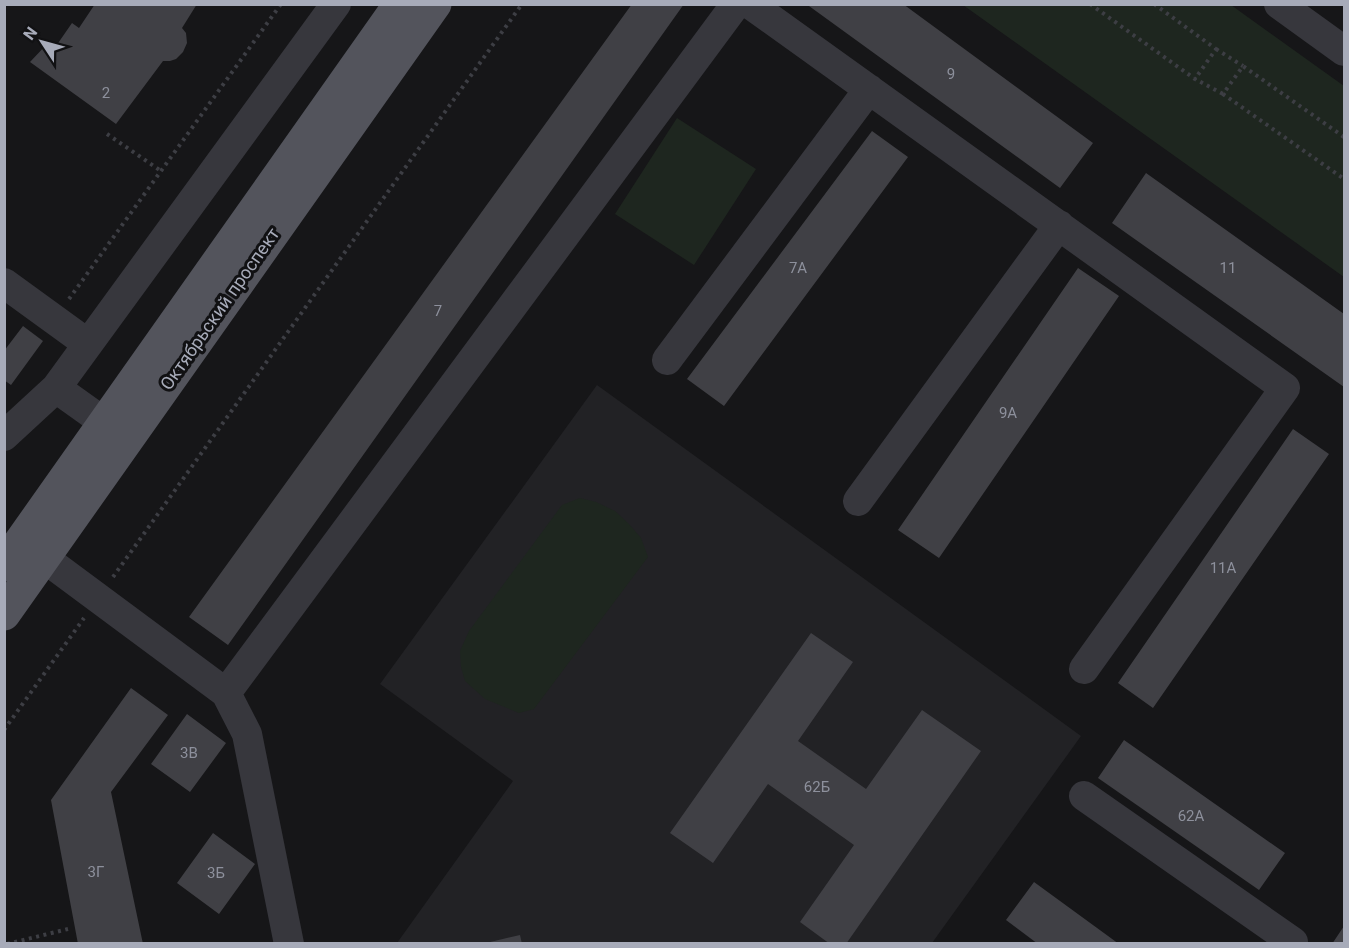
<svg xmlns="http://www.w3.org/2000/svg" width="1349" height="948" font-family="Roboto,sans-serif">
	<style>
		.built { fill: #222225 }
		.green { fill: #1e261f }
		.building { fill: #404045 }
		.lines { fill: none; stroke-linecap: round; stroke-linejoin: round }
		.path { stroke: #3d3e44; stroke-width: 4; stroke-dasharray: 3 4.5; stroke-linecap: butt }
		.minor { stroke: #37373d; stroke-width: 30 }
		.major { stroke: #53545c; stroke-width: 33 }
		.labels { text-anchor: middle; stroke-width: 6; stroke-linejoin: round; paint-order: stroke }
		.number-label { font-size: 15px; fill: #8d909c }
		.street-label { font-size: 18px; fill: #a7abb9; stroke: #111113 }
	</style>
	<rect width="100%" height="100%" fill="#161618"/>
	<path class="built" d="M597,385l484,351 -149,207h-535l116,-162 -133,-97z"/>
	<path class="green" d="M963,5h268l113,81v191z
		M677,118l79,51 -62,96 -79,-51z
		M580,498l16,4 19,9 14,13 12,14 7,19 -114,152 -15,4 -34,-14 -20,-18 -4,-14 -1,-16 9,-20 93,-126z"/>
	<path class="building" d="M95,4h102l-15,24 4,5 1,10 -4,9 -7,7 -6,2h-7l-47,63 -86,-62 17,-18 7,5 18,-26 7,5z
		M632,4h52l-456,641 -39,-28z
		M810,4h93l190,139 -33,45 -251,-182z
		M872,131l36,26 -184,249 -37,-27z
		M1146,173l198,141v73l-232,-164z
		M1078,268l41,28 -180,262 -41,-28z
		M23,326l20,15 -32,44 -7,-5v-29z
		M1293,429l36,25 -176,254 -35,-25z
		M811,633l42,29 -55,79 68,48 56,-79 59,41 -135,193h-16l-30,-22 54,-77 -86,-61 -55,79 -43,-30z
		M131,688l37,27 -57,77 32,152h-65l-27,-144z
		M187,714l39,29 -36,49 -39,-28z
		M1124,740l161,113 -26,37 -161,-112z
		M213,833l42,31 -36,50 -42,-31z
		M1034,882l85,62h-81l-32,-24z
		M1344,926v18h-12z
		M520,935l2,9h-36v-1z"/>
	<g class="lines">
		<path class="path" d="M1090,4l105,75 28,15
			M1154,4l62,45 -21,30
			M1216,49l27,17
			M107,134l54,37
			M1344,137l-101,-71 -20,28 121,85
			M69,299l212,-295
			M113,577l409,-573
			M4,730l80,-112
			M7,944l61,-15"/>
		<path class="minor" d="M750,4l535,384 -201,281
			M1279,4l65,47
			M4,283l84,61
			M667,360l202,-271
			M56,388l49,35
			M4,436l52,-48 280,-384
			M858,501l201,-276
			M44,558l182,135 21,41 42,210
			M226,693l510,-689
			M1084,796l209,146"/>
		<path class="major" d="M4,565l396,-561
			M4,614l431,-610"/>
	</g>
	<g class="labels">
		<g class="number-label">
			<text x="951" y="79">9</text>
			<text x="106" y="98">2</text>
			<text x="798" y="273">7А</text>
			<text x="1228" y="273">11</text>
			<text x="438" y="316">7</text>
			<text x="1008" y="418">9А</text>
			<text x="1223" y="573">11А</text>
			<text x="189" y="758">3В</text>
			<text x="817" y="792">62Б</text>
			<text x="1191" y="821">62А</text>
			<text x="96" y="877">3Г</text>
			<text x="216" y="878">3Б</text>
		</g>
		<g class="street-label">
			<text transform="translate(220 309) rotate(-55)" y="6">Октябрьский проспект</text>
		</g>
	</g>
	<rect width="1349" height="948" fill="none" stroke="#a7abb9" stroke-width="12"/>
	<g transform="translate(42 42) rotate(306)" stroke="#111113" stroke-width="4.5" paint-order="stroke">
	<path d="M0-4.5L10 22L0 15L-10 22Z" fill="#a7abb9"/>
	<text y="-9" font-size="16" font-weight="bold" text-anchor="middle" fill="#a7abb9">N</text>
	</g>
</svg>
